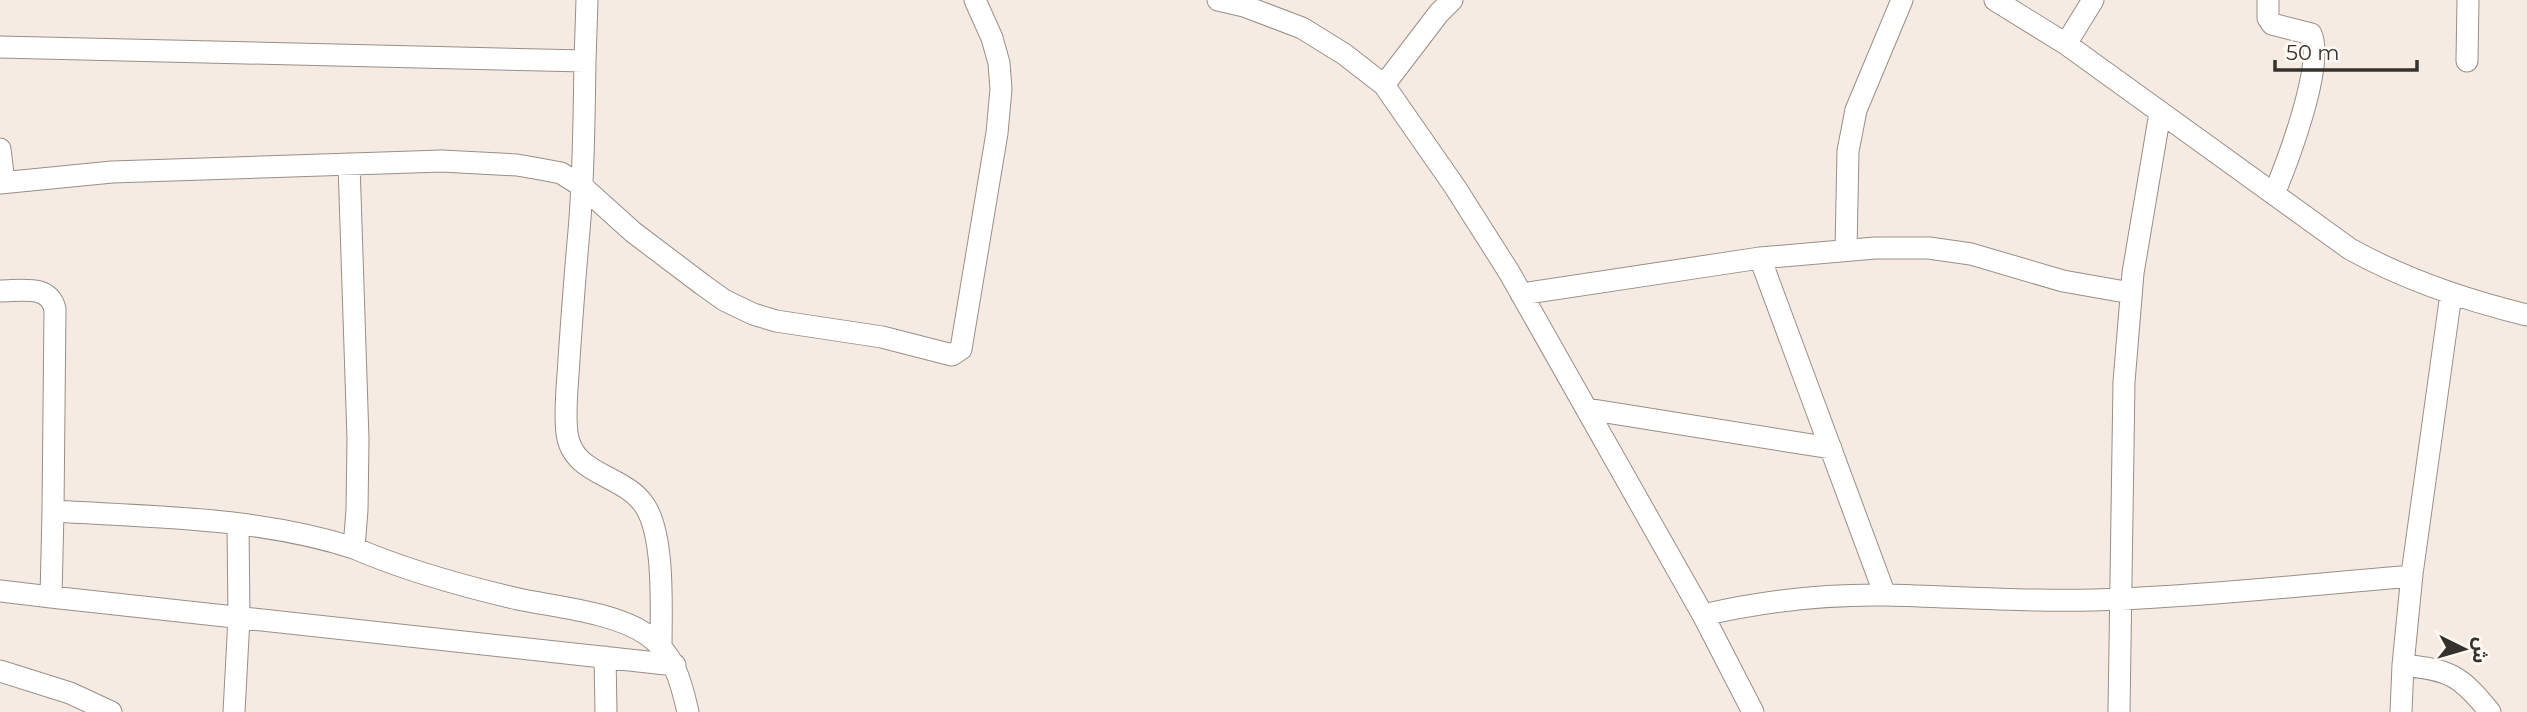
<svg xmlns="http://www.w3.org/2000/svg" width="2527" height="712" font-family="Montserrat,'Noto Sans Arabic',sans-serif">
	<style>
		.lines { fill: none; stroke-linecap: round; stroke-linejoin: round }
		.minor-casing { stroke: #988f87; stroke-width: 23 }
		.minor { stroke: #fff; stroke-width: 21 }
	</style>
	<rect width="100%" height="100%" fill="#f5ebe2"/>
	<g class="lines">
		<defs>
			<path id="minor" d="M1218,0l26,6 58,22 42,26 40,31 71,102 54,85 194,343 50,97
				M1995,0l71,44 284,205c56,31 115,51 177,66
				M2268,0v18l4,6 39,10c14,30 -24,129 -37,160
				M2066,44l27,-44
				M0,47l585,14 2,-61
				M585,61c-1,57 -1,114 -6,170 -4,43 -7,85 -10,128 -1,23 -5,50 -2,74 5,43 58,41 78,73 20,31 16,104 16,141
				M2467,61l1,-61
				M1384,85l55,-72 13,-13
				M0,149l4,33
				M349,164l9,275 -1,71 -3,38c53,23 108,38 164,51 38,8 95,13 128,35 28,19 35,47 42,78
				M0,183l112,-11 330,-11 75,4 23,4 21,4 22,14 50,45 70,53 21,15 29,14 23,7 106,16 70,18 9,-6 36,-216 4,-44 -2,-26 -7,-25 -17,-38
				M1846,250l2,-99 8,-41 46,-110
				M1760,258l115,-10h54l42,6 92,27 68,12
				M0,291c21,0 49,-7 55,18l-2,202c100,6 205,6 301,37
				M1521,294l239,-36 125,337
				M2451,294l-39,280 -9,91c47,5 57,10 87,47
				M1587,409l244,39
				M0,591l51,6 2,-86
				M51,597l624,68
				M1703,615c60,-14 122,-21 184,-20 78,2 156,8 234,4 97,-4 194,-15 291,-23
				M605,657l1,55
				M0,671l70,22 41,19
				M234,712l5,-94 -1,-93
				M2119,712l5,-330 9,-109 27,-160
				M2401,712l2,-47"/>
		</defs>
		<use href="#minor" class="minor-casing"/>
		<use href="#minor" class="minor"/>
	</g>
	<g transform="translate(2464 649) rotate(95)" stroke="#fff9f3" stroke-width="5" paint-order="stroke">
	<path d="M0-5L12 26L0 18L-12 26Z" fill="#35322e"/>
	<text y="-10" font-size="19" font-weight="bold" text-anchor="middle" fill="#35322e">ش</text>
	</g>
	<path d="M2275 60v10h142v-10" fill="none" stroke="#35322e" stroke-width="3.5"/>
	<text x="2286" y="60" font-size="21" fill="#35322e" stroke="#fff9f3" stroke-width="5" paint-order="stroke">50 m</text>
</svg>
